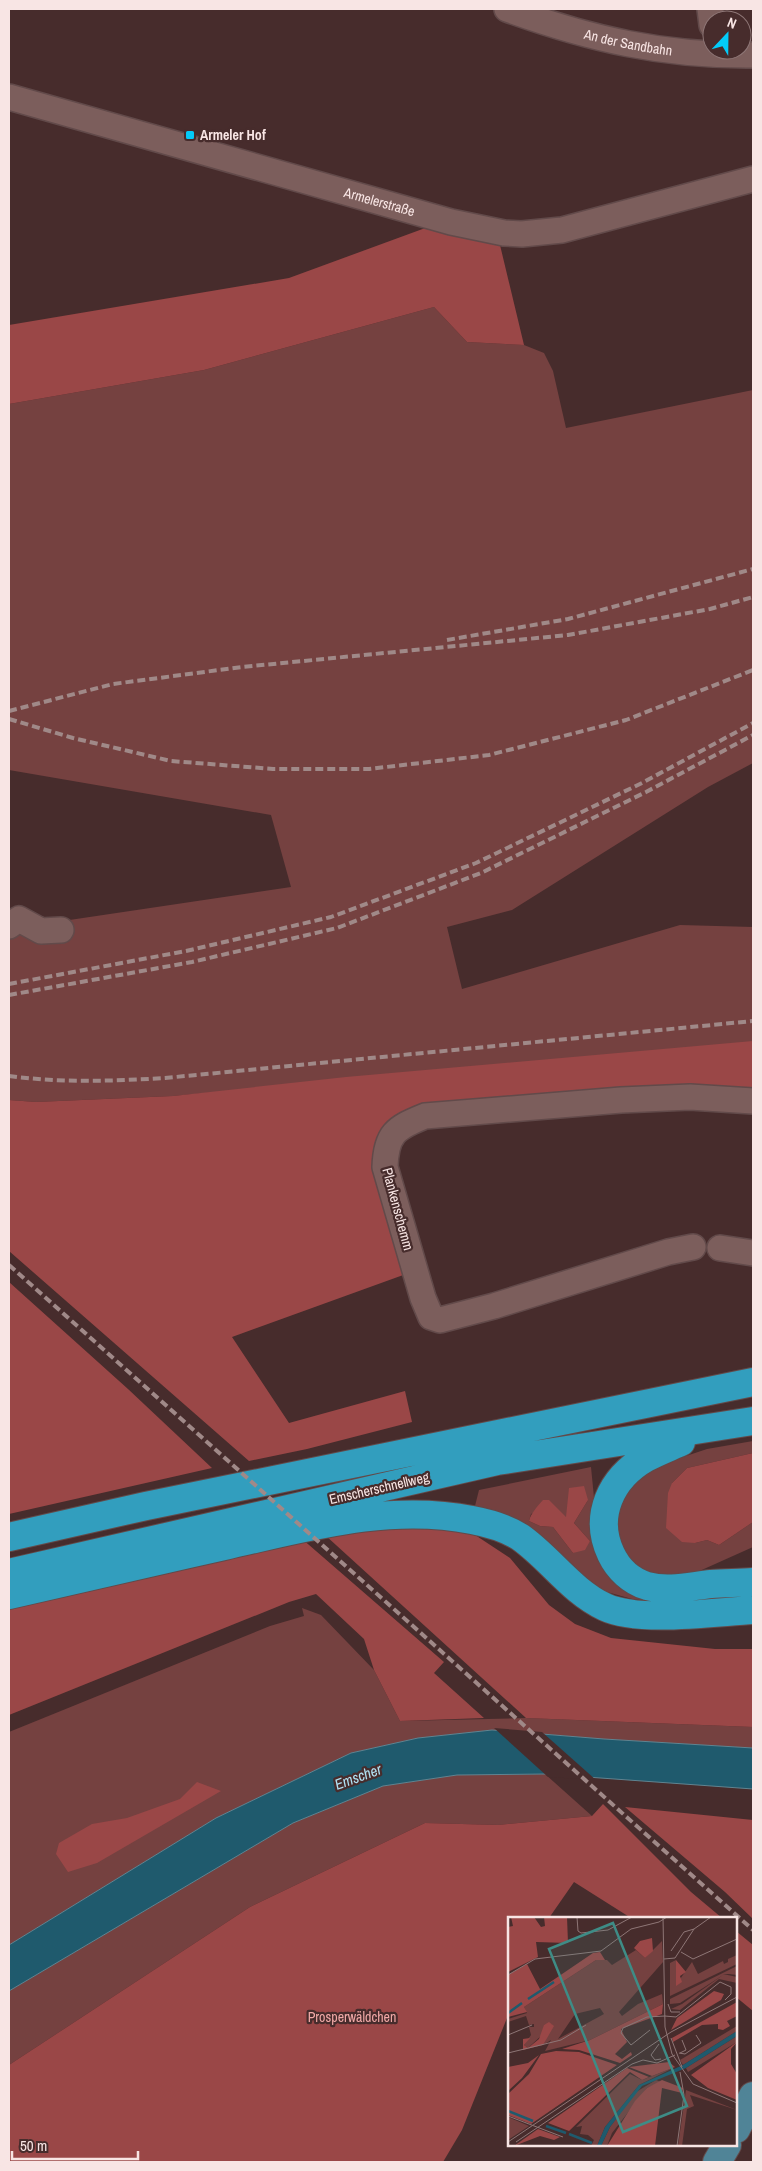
<svg xmlns="http://www.w3.org/2000/svg" width="762" height="2171" font-family="'Archivo Narrow',sans-serif">
	<style>
		.green { fill: #754140; fill-rule: evenodd }
		.forest { fill: #9a4747 }
		.water { fill: #1f5a6d; stroke: #608491 }
		.pier { fill: #472c2c }
		.lines { fill: none; stroke-linecap: round; stroke-linejoin: round }
		.minor-casing { stroke: #624a4a; stroke-width: 28 }
		.major-casing { stroke: #624a4a; stroke-width: 30 }
		.highway-casing { stroke: #624a4a; stroke-width: 30 }
		.minor { stroke: #7c5e5c; stroke-width: 25 }
		.major { stroke: #508497; stroke-width: 28 }
		.highway { stroke: #329ebe; stroke-width: 28 }
		.rail { stroke: #a08988; stroke-width: 4; stroke-dasharray: 8 4; stroke-linecap: butt }
		.poi-dot { fill: #03cbf9; stroke: #472c2c; stroke-width: 2 }
		.labels { text-anchor: middle; stroke-width: 4.5; stroke-linejoin: round; paint-order: stroke }
		.street-label { font-size: 14px; fill: #f8e5e4; stroke: #472c2c }
		.poi-label { font-size: 14px; font-weight: bold; fill: #f8e5e4; stroke: #472c2c; text-anchor: start }
		.park-label { font-size: 14px; fill: #f1a9a7; stroke: #472c2c }
		.water-label { font-size: 15px; font-style: italic; fill: #b1e2f4; stroke: #472c2c }
		.inset-river { fill: none; stroke: #1f5a6d; stroke-width: 2.5 }
		.inset-road { fill: none; stroke: #8e7676; stroke-width: 1 }
		.view { fill: #3e8c86; fill-opacity: 0.15; stroke: #3e8c86; stroke-width: 2.5 }
		.inset-edge { fill: none; stroke: #f8e5e4; stroke-width: 2.5 }
	</style>
	<rect width="100%" height="100%" fill="#472c2c"/>
	<path class="green" d="M434,307l33,35 57,3 20,8 9,18 13,57 187,-38v373l-45,24 -196,123 -65,17 15,62 218,-64 73,2v116l-580,53 -137,6 -27,-2v-171l282,-42 -20,-72 -262,-45v-366l195,-34z
		M753,1441v12l-66,15 -15,15 23,60 12,-3 12,5 34,-23v25l-58,26 -30,5 -23,-8 -8,-7 -13,-14 -6,-22 8,-33 16,-16 23,-14 45,-15z
		M591,1467l5,51 25,60 132,11v8l-104,4 -17,-2 -32,-9 -97,-74 -28,-10 4,-16zM588,1500l-14,23 16,18 -17,12 -20,-26 -13,-1 -11,-5 2,-7 4,-2 31,5z
		M302,1608l19,7 53,55 26,51 126,-3 227,9v21l-150,-9 -111,-9 -74,8 -67,15 -135,65 -207,127v-213l261,-106 34,-10z
		M545,1774l47,42 -94,9 -73,-2 -175,84 -241,158v-74l284,-168 90,-37 74,-11z"/>
	<path class="forest" d="M428,227l31,9 41,9 24,100 -57,-3 -33,-35 -230,63 -195,34v-79l280,-47z
		M753,1041v53l-366,31 19,149 -174,63 57,86 116,-32 7,31 -105,27 -58,12 -240,-210v-151l27,2 137,-6 173,-19z
		M9,1282l119,107 84,79 -203,46z
		M753,1453v69l-34,23 -12,-5 -12,3 -13,-1 -16,-14 2,-35 4,-10 15,-15z
		M584,1486l4,14 -14,23 16,18 -5,9 -12,3 -20,-26 -13,-1 -11,-5c2,-8 8,-14 14,-21h6l17,17 3,-29z
		M386,1522l80,7 44,29 39,47 26,19 36,14 104,11h38v78l-227,-9 -201,-183z
		M301,1538l143,124 -10,11 50,45 -84,3 -26,-51 -10,-31 -48,-45 -27,8 -280,113v-112z
		M197,1782l24,9 -124,72 -29,9 -12,-18 3,-11 33,-19 35,-6 53,-19z
		M603,1804l88,88 31,26h-91l-57,-36 -25,36h-39l-1,95 -47,117 -19,32h-434v-97l241,-158 175,-84 73,2 94,-9z
		M625,1807l128,13v99l-28,-27z
		M736,1931l17,14v66l-17,-14z"/>
	<path class="water" d="M492,1730l112,9 149,9v41l-208,-15 -88,1 -74,11 -90,37 -284,168v-46l207,-127 135,-65 67,-15z"/>
	<path class="pier" d="M494,1728l48,4 54,48 -48,-3z"/>
	<g class="lines">
		<defs>
			<g id="minor">
				<path id="s1" d="M507,9c83,30 157,47 246,46"/>
				<path d="M710,9l2,16"/>
				<path id="s2" d="M9,97l442,125 53,11 18,1 40,-4 191,-51"/>
				<path d="M9,926l10,-7 22,12 20,-1"/>
				<path d="M693,1247l-25,5 -174,54 -54,14 -9,-3 -8,-19 -38,-131c1,-33 10,-39 40,-51l196,-16 69,-3 63,4"/>
				<path d="M720,1248l33,5"/>
			</g>
			<path id="major" d="M736,2129l17,-33
				M717,2162l10,-17"/>
			<path id="highway" d="M681,1442c-11,5 -24,10 -35,16 -35,20 -53,58 -35,96 7,15 20,27 36,32 21,6 44,0 64,-2 14,-1 28,-1 42,-2
				M9,1537l137,-31 607,-124
				M9,1573l488,-112 256,-40
				M9,1595c71,-16 143,-33 215,-49 81,-18 164,-43 248,-26 16,3 34,8 48,17 30,21 51,54 85,70 34,16 110,5 148,3"/>
		</defs>
		<use href="#minor" class="minor-casing"/>
		<use href="#major" class="major-casing"/>
		<use href="#highway" class="highway-casing"/>
		<use href="#minor" class="minor"/>
		<use href="#major" class="major"/>
		<use href="#highway" class="highway"/>
		<path class="rail" d="M447,640l121,-21 185,-50
			M9,711l104,-27 129,-17 326,-32 142,-26 43,-12
			M9,719l64,19 98,23 102,8h96l120,-14 137,-35 127,-50
			M9,984l177,-33 145,-34 145,-54 166,-80 111,-60
			M9,995l183,-33 145,-34 144,-55 165,-81 107,-57
			M9,1076c52,7 104,5 156,2l588,-57
			M9,1265l744,665"/>
	</g>
	<rect class="poi-dot" x="185" y="130" width="10" height="10" rx="2.5"/>
	<g class="labels">
		<g class="street-label">
			<text dy="5" stroke="none"><textPath href="#s1" startOffset="126">An der Sandbahn</textPath></text>
			<text dy="5" stroke="none"><textPath href="#s2" startOffset="385">Armelerstraße</textPath></text>
			<text transform="translate(398 1209) rotate(75)" y="5">Plankenschemm</text>
			<text transform="translate(379 1488) rotate(-13)" y="5">Emscherschnellweg</text>
		</g>
		<g class="poi-label">
			<text x="200" y="140">Armeler Hof</text>
		</g>
		<g class="park-label">
			<text x="352" y="2022">Prosperwäldchen</text>
		</g>
		<g class="water-label">
			<text transform="translate(358 1777) rotate(-20)" y="5">Emscher</text>
		</g>
	</g>
	<g transform="translate(508 1917)">
		<rect width="229" height="229" fill="#472c2c"/>
		<path d="M154,24l1,21 -44,50 3,4 16,-12 24,-10 1,10 -73,36 -45,11 6,-11 -8,5 9,-21 -8,1v8l-16,15 -4,-3 7,-10 -2,-8h5v-3l-5,1 -3,-9 -18,6v-3l19,-6 -3,-6 72,-47h11l5,5 24,-15 9,8zM92,91l4,6 -46,25 17,-25zM229,38v9l-67,32v-33l6,-3v25l16,-23 6,12 25,-13 1,3 4,-2v-3zM229,49v9l-8,-1h-6l14,3v6l-18,-4 -39,31 -9,-1 11,-5 41,-29 -43,28 -10,1v-5zM229,109v5l-54,34 -3,-5zM229,119v6l-49,30 -2,-4zM167,150l-36,18 -34,42 -8,19h-6l3,-6 -6,-5 -8,-1 2,-8 -6,1 54,-53 12,6zM148,163l5,2 -14,6 -35,45 -5,13h-6l9,-19 26,-35zM178,173l51,20 -47,-15 4,11 -7,3 -5,37h-4zM0,200l21,9 -21,14z" fill="#754140" fill-rule="evenodd"/>
		<path d="M3,0h23l7,10 4,-1 -1,-9h23l1,26 -32,-1 2,15 -30,15v-45l5,-1zM144,21l1,13 -8,7 -11,-10 6,-7zM92,35l5,8h-9l-72,47 3,5 -19,5v-42l19,-11 13,25 53,-36zM168,43l10,12 -6,4 2,6 -6,4zM206,74l10,3 -3,6 -50,30 6,-12zM229,85v14l-10,5 3,5 -7,4 -5,-1v-5l-16,1 -29,17 -1,-4zM155,87l-1,10 -41,15 6,13 -12,12 7,5 9,-7 1,3 -12,8 -41,-13 -17,-1 28,-9zM41,105l5,4 -11,19 -20,5v-11l7,-1 -6,7 4,3 11,-9 5,-14zM229,125l-6,7v15l6,10v26l-29,-12 -17,-13zM48,134l23,1 38,13 -86,59 -23,-9v-21l21,-20 12,-20zM31,138l-17,23 -14,13v-24l20,-4zM161,145l6,5 -23,9 -23,-9zM119,151l22,9 -7,3 -12,-8 -61,59 -21,-8zM154,163l21,8 -1,5 -20,-5 -7,58h-48l28,-45 12,-13zM30,212l22,8 -6,3 -14,-4 -26,10z" fill="#9a4747"/>
		<path d="M229,114v5l-51,32 -44,18 -32,41 -9,19h-4l8,-19 34,-42 44,-20z" fill="#1f5a6d"/>
		<path class="inset-river" d="M20,82l26,-17M0,96l14,-10M0,194l25,10M38,209l20,7M61,217l23,9"/>
		<path class="inset-road" d="M69,0l1,14 3,2 27,-3 24,-13M155,0l2,110 7,27 21,30 44,19M163,34l13,-19 10,-3M173,35l12,7 44,-20M156,42l11,-1 19,-29 17,-12M0,58l27,-16 66,-8 30,-22 28,-7 8,-5M160,87l3,8h9M157,99l11,1 44,-35 11,5v7l-6,6M142,113l-19,15 -10,-12 2,-5 24,-11 18,-1M0,118l24,-10M163,121l11,29M151,127l-8,11 4,5 6,-1M0,136l53,-13 25,-15M171,136l6,1 16,-11 -5,-8M172,136l6,-3 -4,-10M0,199l55,21M0,225l163,-110 66,-35M8,225l116,-78 11,-4 14,3 18,-8M169,229l7,-51 -4,-23"/>
		<path class="view" d="M105,6l74,183 -64,26 -74,-183z"/>
		<rect width="229" height="229" class="inset-edge"/>
	</g>
	<rect width="762" height="2171" fill="none" stroke="#f8e5e4" stroke-width="20"/>
	<g transform="translate(727 35) rotate(22)"><circle r="24" fill="#472c2c" stroke="#8e7676"/>
	<path d="M0-4L9 19L0 12L-9 19Z" fill="#03cbf9"/>
	<text y="-8" font-size="14" font-weight="bold" text-anchor="middle" fill="#f8e5e4">N</text>
	</g>
	<path d="M12 2151v8h126v-8" fill="none" stroke="#f8e5e4" stroke-width="2.5"/>
	<text x="20" y="2151" font-size="15" fill="#f8e5e4" stroke="#472c2c" stroke-width="4" paint-order="stroke">50 m</text>
</svg>
